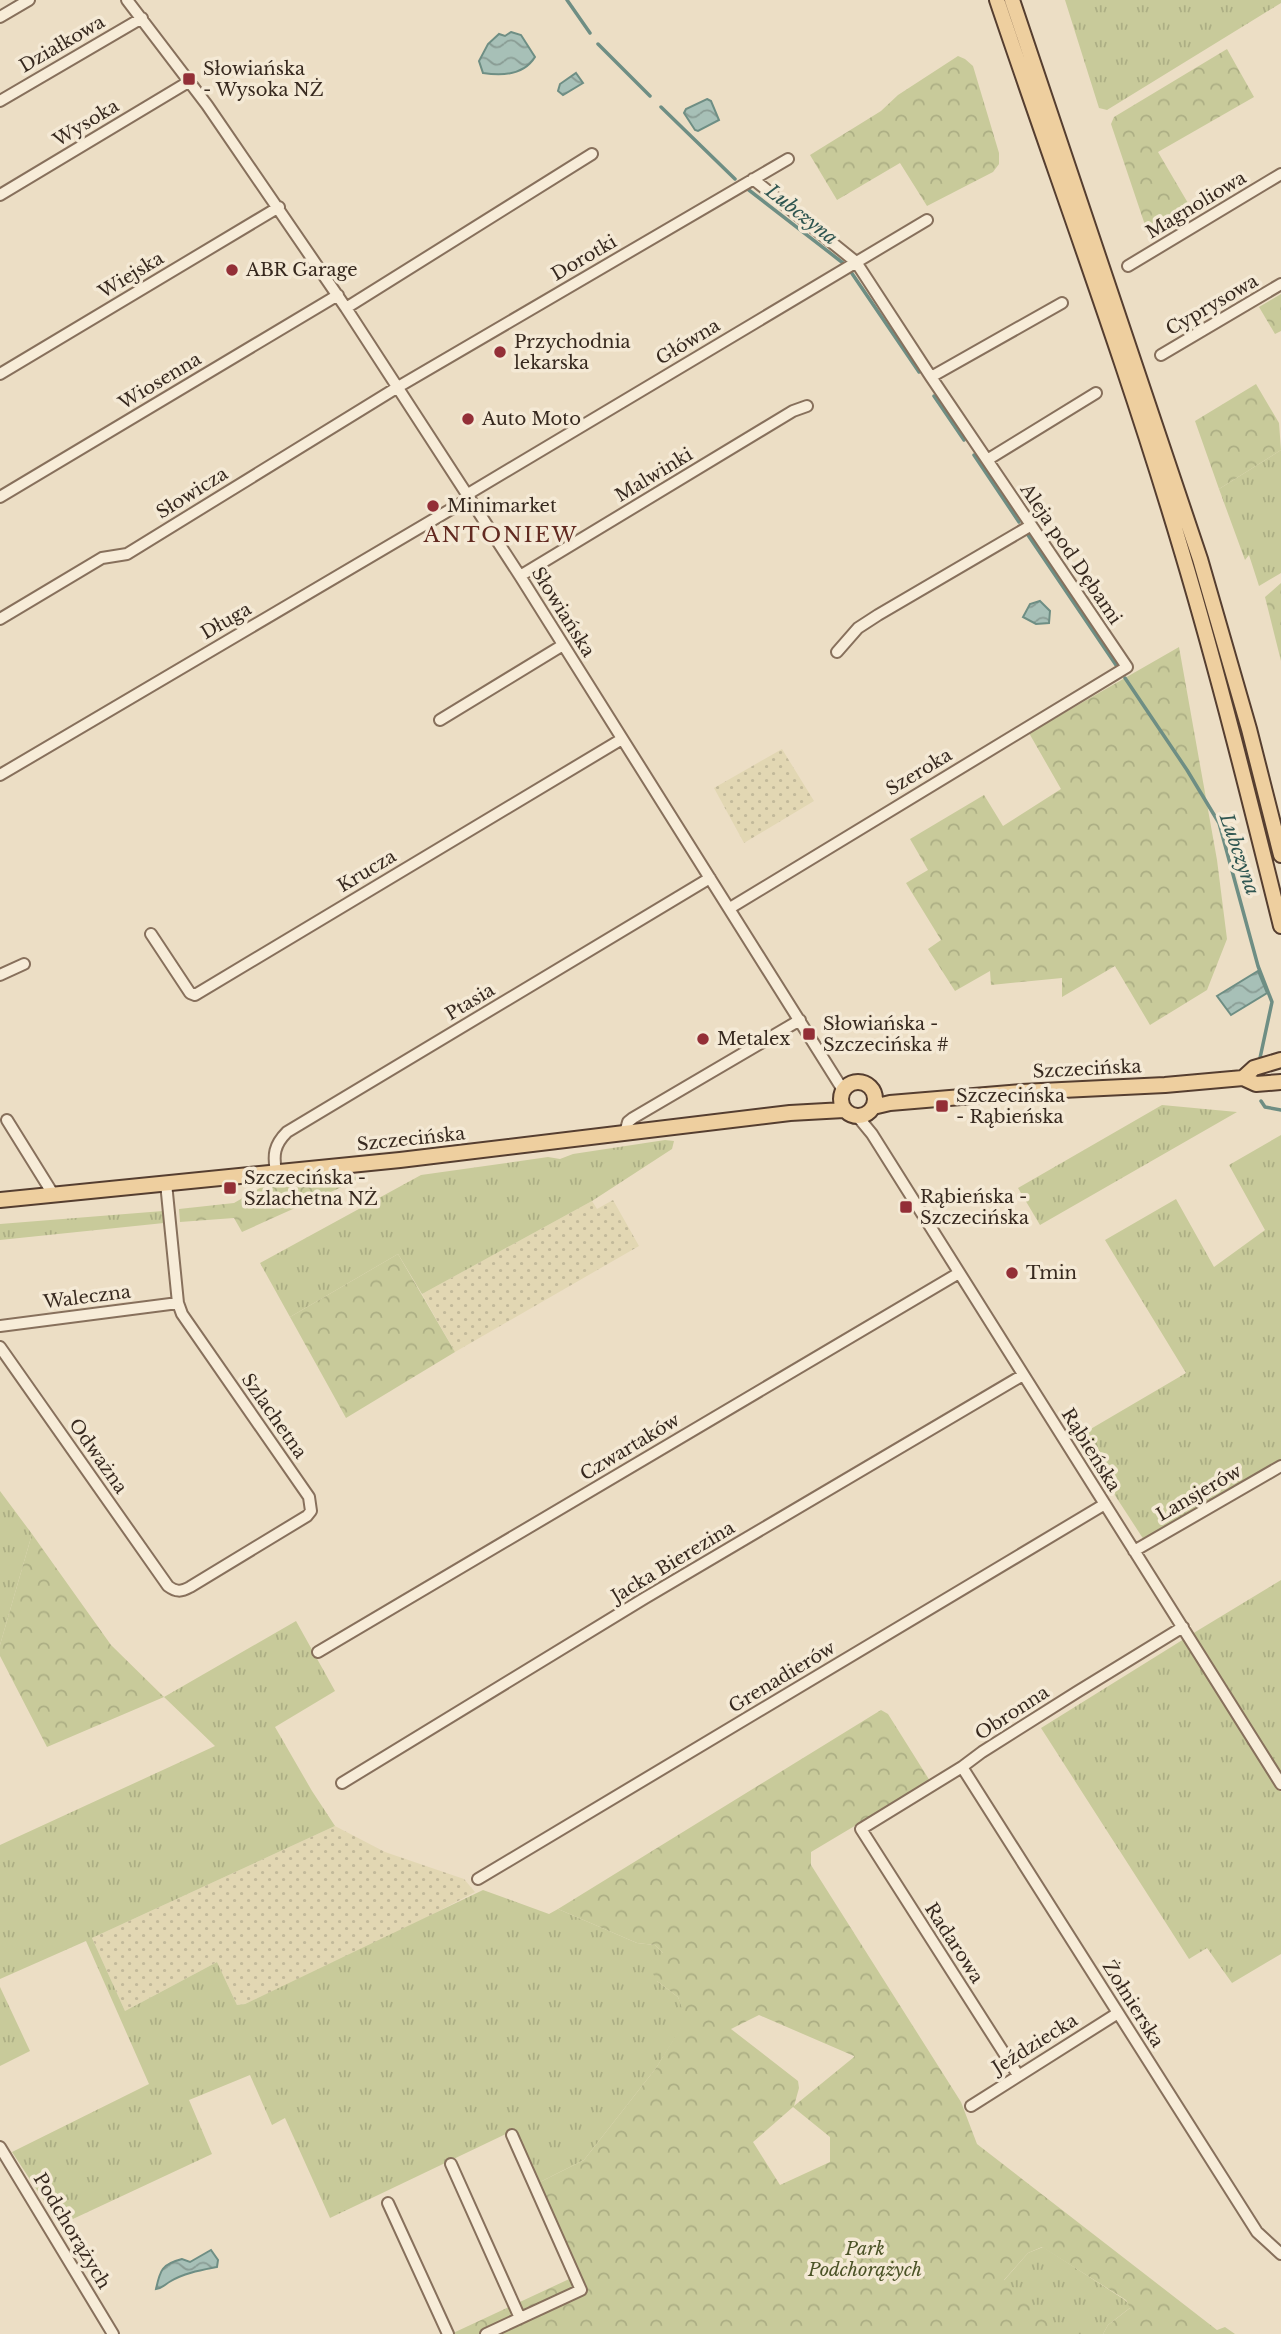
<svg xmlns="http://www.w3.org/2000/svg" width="1281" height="2334" font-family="'Libre Baskerville',serif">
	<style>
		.farmland { fill: url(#farmland-dots) }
		.grass { fill: url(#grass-tufts) }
		.forest { fill: url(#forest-crowns); fill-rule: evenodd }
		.water { fill: url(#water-waves); stroke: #6e8e84; stroke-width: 2 }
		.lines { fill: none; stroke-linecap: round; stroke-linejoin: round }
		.stream { stroke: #6e8e84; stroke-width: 3.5 }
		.minor-casing { stroke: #87705c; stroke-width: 14 }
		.major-casing { stroke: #553e30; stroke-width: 18 }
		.minor { stroke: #f7ecd8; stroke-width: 10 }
		.major { stroke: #eecf9f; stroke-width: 14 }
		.poi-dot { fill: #932f37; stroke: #f4e9d5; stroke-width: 2.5 }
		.labels { text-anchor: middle; stroke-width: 7; stroke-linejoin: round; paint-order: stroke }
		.street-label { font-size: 18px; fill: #37291f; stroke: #f4e9d5 }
		.poi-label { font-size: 18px; fill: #37291f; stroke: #f4e9d5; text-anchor: start }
		.park-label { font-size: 18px; font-style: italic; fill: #4b5327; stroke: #f4e9d5 }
		.water-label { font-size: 19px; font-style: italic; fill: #2f5651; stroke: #f4e9d5 }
		.quarter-label { font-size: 21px; letter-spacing: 2px; fill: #622920; stroke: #f4e9d5 }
	</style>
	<defs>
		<pattern id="farmland-dots" width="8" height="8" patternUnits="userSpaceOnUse" patternTransform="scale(1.75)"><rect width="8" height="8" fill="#e2d7b3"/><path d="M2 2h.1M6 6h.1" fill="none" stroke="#c2b99a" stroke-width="1.8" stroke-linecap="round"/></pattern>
		<pattern id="grass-tufts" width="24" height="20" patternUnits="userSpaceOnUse" patternTransform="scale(1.75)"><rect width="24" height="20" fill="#c8ca9a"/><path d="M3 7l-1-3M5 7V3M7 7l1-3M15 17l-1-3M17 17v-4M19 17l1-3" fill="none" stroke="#acae84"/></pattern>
		<pattern id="forest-crowns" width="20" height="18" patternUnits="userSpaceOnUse" patternTransform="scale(1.75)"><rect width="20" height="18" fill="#c8ca9a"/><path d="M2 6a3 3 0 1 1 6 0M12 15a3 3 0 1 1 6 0" fill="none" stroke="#acae84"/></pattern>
		<pattern id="water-waves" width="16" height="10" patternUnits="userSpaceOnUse" patternTransform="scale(1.75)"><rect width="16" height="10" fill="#a7c0b7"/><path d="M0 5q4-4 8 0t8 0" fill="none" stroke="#899c94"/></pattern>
	</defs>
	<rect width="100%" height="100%" fill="#ecdec5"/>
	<path class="farmland" d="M782,749l32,52 -70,42 -30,-55z
		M613,1200l26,46 -184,106 -33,-58 170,-93 5,8z
		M335,1826l50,26 79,27 11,13 -93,49 -137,63 -8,1 -20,-43 -92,49 -33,-73z"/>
	<path class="grass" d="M1065,0h216v3l-174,107 -8,-2z
		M1281,450v123l-22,13 -10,-31 -4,5 -26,-71z
		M1162,1105l75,7 -197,113 -22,-37z
		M1281,1135v325l-137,80 -67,-103 109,-64 -81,-133 71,-41 38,68 51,-37 -36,-65z
		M665,1140l9,1 -2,8 -80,52 -170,93 -24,-40 -108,63 -30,-54 161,-88 127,-18 12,2 13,-5z
		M163,1211l1,12 -164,17v-16z
		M0,1491l32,43 -32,111z
		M1281,1580v195l-89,-141z
		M296,1621l39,70 -60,36 37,64 23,35 -243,112 33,73 92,-49 20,43 8,-1 238,-114 66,24 9,-5 79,34 18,2 8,8 -6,28 21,16 9,22 -31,49 -72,92 -46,23 -24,-53 -184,88 -45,-100 -13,7 -22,-50 -61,25 23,54 -152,71 -48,-73 137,-68 -63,-143 -86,38v-134l215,-99 -51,-49z
		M1184,1639l97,153v162l-49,29 -25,-35 -18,11 -148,-231z
		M0,1987l30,64 -30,15z
		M1043,2247l82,53 6,7 -23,18 -5,9h-92l-12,-48 29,-33z"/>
	<path class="forest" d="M1227,49l27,48 -96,55 37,63 -27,17 -17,2 -6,-9 -34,-101 3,-7z
		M958,56l7,3 8,7 26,87v11l-6,8 -66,34 -27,-43 -63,37 -27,-45 71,-44 17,-16z
		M1281,294v37l-6,3 -16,-27z
		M1256,384l23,39 2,27 -62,39 -24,-68z
		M1281,583v78l-16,-64z
		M1179,647l38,213 10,79 -20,51 -57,35 -35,-59 -53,31v-19l-71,7 -1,-14 -35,20 -27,-42 13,-9 -35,-57 22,-13 -18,-31 74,-44 19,31 58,-37 -32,-56z
		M362,1176l-7,5 -113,51 -8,-14 -54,4 -1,-13 55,-6 31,-18z
		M398,1254l57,98 -109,66 -56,-101z
		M32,1534l79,111 53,52 -117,50 -47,-91v-11z
		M881,1710l7,4 42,67 -119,71v13l150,237 16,42 240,186 8,-3 10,7h-132l5,-9 22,-17 -4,-8 -84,-53 -14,6 -24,27 63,54h-616l129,-60 -42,-91 46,-23 72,-92 30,-49 -8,-22 -21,-16 -7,-13 13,-15 -8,-8 -18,-2 -79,-34zM759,2015l95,41v1l-60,49 5,-18 -1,-7 -67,-52zM793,2107l37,30v25l-50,23 -27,-43z"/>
	<path class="water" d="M511,32l10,3 14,22c-11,18 -33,19 -52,16l-4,-12 9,-17 11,-10 6,2z
		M576,73l7,10 -20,12 -5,-4 2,-7z
		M707,99l4,2 8,19 -21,11 -3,-1 -11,-17 2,-4z
		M1040,601l10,10 -1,12 -13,1 -13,-7 7,-13z
		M1258,971l9,22 -36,22 -14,-19z
		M211,2250l7,10 -1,7c-15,3 -33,6 -46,14 -7,4 -8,7 -15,8 4,-19 6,-25 26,-30l8,3z"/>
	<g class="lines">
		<path class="stream" d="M567,0l23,33
			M598,44l52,52
			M661,107l74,72
			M745,187l98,76
			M851,272l68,100
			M934,396l30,44
			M974,455l45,67
			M1028,535l88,130
			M1125,678l62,92 32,53 39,143 14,36 -12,56
			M1261,1101l4,6 16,3"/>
		<defs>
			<path id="minor" d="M127,0l80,105 139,203 174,268 323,514
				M0,17l29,-17
				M0,101l142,-83
				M0,195l190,-114
				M1128,266l153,-92
				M346,308l246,-154
				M1161,355l120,-71
				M0,374l279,-167
				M931,377l131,-74
				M987,460l109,-67
				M468,494l459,-274
				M0,497l338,-202
				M520,576l273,-165 14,-5
				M0,619l102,-61 25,-4 271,-167 390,-228
				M837,652l21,-24 20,-13 152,-89
				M440,720l123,-75
				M0,775l470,-277
				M730,908l397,-241 -196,-290 -75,-115 -103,-83
				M151,934l39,59 5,2 427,-256
				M0,975l24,-11
				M858,1117l14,17 409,650
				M7,1120l46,74
				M625,1133l3,-11 5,-4 167,-98
				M276,1172c-3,-17 -2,-27 11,-40l423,-254
				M0,1326l178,-23
				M0,1347l168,239c8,6 13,6 22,1l117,-71 4,-5 -2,-14 -127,-183 -4,-11 -12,-120
				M1134,1551l147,-85
				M318,1652l641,-379
				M962,1767l295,465 24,22
				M342,1783l303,-185 378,-223
				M478,1879l627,-375
				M1018,2075l-157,-246 101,-62 20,-15 95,-60 106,-65
				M971,2106l147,-93
				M0,2147l113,187
				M451,2164l69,154
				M388,2203l60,131
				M486,2334l95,-44 -69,-155"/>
			<path id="major" d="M997,0c62,184 130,366 185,552 37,124 68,249 99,374
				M1012,0l188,559 49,170 32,126
				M1243,1078l11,-10 27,-8
				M841 1099a17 17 0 1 1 34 0a17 17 0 1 1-34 0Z
				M873,1107l17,-4 131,-11 144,-7 78,-7 13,6 25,-2
				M0,1200l400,-40 390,-47 54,-3"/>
		</defs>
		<use href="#minor" class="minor-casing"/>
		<use href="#major" class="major-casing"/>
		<use href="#minor" class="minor"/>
		<use href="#major" class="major"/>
	</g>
	<g class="poi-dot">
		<rect x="182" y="72" width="14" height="14" rx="3.5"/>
		<circle cx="232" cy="270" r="7"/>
		<circle cx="500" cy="352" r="7"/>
		<circle cx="468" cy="419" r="7"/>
		<circle cx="433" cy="506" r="7"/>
		<rect x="802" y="1027" width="14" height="14" rx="3.5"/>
		<circle cx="703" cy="1039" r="7"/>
		<rect x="935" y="1099" width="14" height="14" rx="3.5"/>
		<rect x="223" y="1181" width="14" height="14" rx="3.5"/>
		<rect x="899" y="1200" width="14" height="14" rx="3.5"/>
		<circle cx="1012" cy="1273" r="7"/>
	</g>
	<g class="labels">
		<g class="street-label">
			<text transform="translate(62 44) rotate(-30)" y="6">Działkowa</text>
			<text transform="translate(86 123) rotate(-31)" y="6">Wysoka</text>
			<text transform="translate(1196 205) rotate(-31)" y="6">Magnoliowa</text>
			<text transform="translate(584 258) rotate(-30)" y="6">Dorotki</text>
			<text transform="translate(131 275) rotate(-31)" y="6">Wiejska</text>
			<text transform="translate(1212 305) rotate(-30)" y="6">Cyprysowa</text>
			<text transform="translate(688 342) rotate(-31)" y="6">Główna</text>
			<text transform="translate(160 381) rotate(-31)" y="6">Wiosenna</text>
			<text transform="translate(654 475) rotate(-31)" y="6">Malwinki</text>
			<text transform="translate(192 493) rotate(-32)" y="6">Słowicza</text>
			<text transform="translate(1071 554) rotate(56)" y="6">Aleja pod Dębami</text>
			<text transform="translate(563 612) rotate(58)" y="6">Słowiańska</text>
			<text transform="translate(226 621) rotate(-30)" y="6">Długa</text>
			<text transform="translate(919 772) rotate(-31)" y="6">Szeroka</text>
			<text transform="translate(367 871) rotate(-31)" y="6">Krucza</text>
			<text transform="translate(470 1002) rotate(-31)" y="6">Ptasia</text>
			<text transform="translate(1087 1069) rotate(-3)" y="6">Szczecińska</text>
			<text transform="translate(411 1139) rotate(-6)" y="6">Szczecińska</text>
			<text transform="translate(87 1297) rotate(-7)" y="6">Waleczna</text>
			<text transform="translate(274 1416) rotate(55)" y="6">Szlachetna</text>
			<text transform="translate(630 1447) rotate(-31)" y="6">Czwartaków</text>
			<text transform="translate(1091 1450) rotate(58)" y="6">Rąbieńska</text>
			<text transform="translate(98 1456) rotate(55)" y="6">Odważna</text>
			<text transform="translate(1199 1493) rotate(-30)" y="6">Lansjerów</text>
			<text transform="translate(673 1562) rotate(-31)" y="6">Jacka Bierezina</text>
			<text transform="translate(782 1677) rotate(-31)" y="6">Grenadierów</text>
			<text transform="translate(1012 1713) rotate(-33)" y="6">Obronna</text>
			<text transform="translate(954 1943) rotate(57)" y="6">Radarowa</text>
			<text transform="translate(1133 2004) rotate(58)" y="6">Żołnierska</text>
			<text transform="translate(1035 2044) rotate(-32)" y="6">Jeździecka</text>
			<text transform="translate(72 2231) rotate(59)" y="6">Podchorążych</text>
		</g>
		<g class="poi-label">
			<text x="203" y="75">Słowiańska<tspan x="203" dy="21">- Wysoka NŻ</tspan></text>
			<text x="246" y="276">ABR Garage</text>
			<text x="514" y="348">Przychodnia<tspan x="514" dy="21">lekarska</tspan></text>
			<text x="482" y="425">Auto Moto</text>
			<text x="447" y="512">Minimarket</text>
			<text x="823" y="1030">Słowiańska -<tspan x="823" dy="21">Szczecińska #</tspan></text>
			<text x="717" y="1045">Metalex</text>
			<text x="956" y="1102">Szczecińska<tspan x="956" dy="21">- Rąbieńska</tspan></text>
			<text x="244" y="1184">Szczecińska -<tspan x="244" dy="21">Szlachetna NŻ</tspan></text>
			<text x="920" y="1203">Rąbieńska -<tspan x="920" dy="21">Szczecińska</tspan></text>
			<text x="1026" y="1279">Tmin</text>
		</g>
		<g class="park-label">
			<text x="865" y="2255">Park<tspan x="865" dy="21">Podchorążych</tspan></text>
		</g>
		<g class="water-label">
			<text transform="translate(802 214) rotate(38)" y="7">Lubczyna</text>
			<text transform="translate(1240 854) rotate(71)" y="7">Lubczyna</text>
		</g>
		<g class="quarter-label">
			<text x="501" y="542">ANTONIEW</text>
		</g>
	</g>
</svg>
